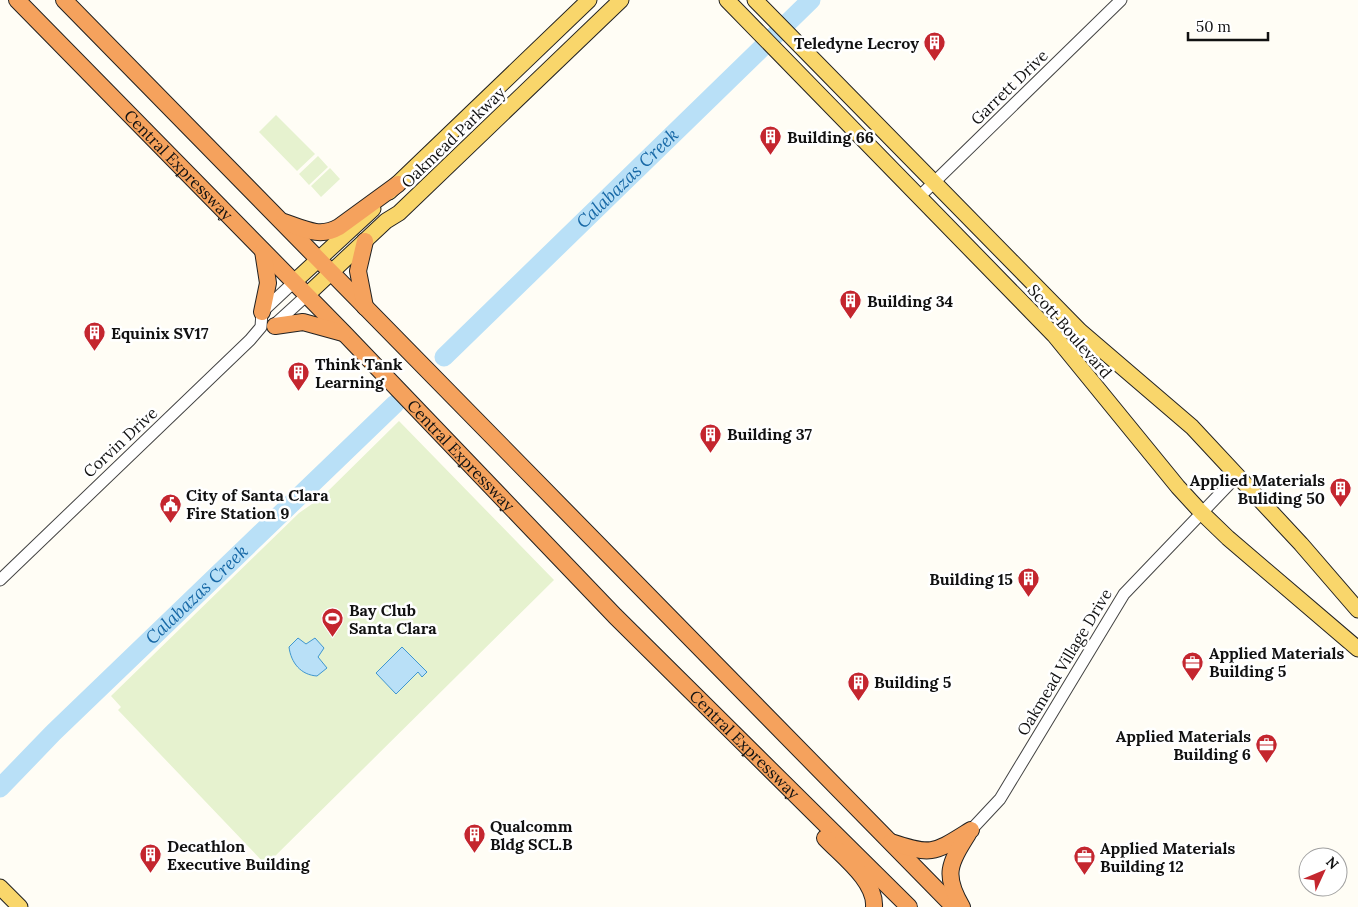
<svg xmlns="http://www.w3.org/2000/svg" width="1358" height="907" font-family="Lora,serif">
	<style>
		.pitch { fill: #e6f2cf }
		.water { fill: #b9e0f7; stroke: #3f96cf }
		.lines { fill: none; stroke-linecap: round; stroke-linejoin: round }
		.river { stroke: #b9e0f7; stroke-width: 19 }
		.minor-casing { stroke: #444; stroke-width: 13 }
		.major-casing { stroke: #222; stroke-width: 17 }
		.highway-casing { stroke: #222; stroke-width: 18 }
		.minor { stroke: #fff; stroke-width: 11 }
		.major { stroke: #f9d66b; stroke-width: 15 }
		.highway { stroke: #f5a25d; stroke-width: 16 }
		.labels { text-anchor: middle; stroke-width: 5; stroke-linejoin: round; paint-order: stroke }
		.poi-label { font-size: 16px; font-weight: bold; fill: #111; stroke: #fff; text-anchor: start }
		.street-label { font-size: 16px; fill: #111; stroke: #fff }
		.water-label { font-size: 18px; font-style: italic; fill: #1768a6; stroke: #fff }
	</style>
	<rect width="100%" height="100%" fill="#fffdf5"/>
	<path class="pitch" d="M276,115l39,39 -18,17 -38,-39z
		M318,156l10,11 -19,18 -10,-11z
		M330,168l10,11 -19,18 -10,-11z
		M399,421l155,159 -288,285 -148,-155 3,-3 -10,-11 188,-183 23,-16z"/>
	<path class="water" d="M298,638l8,6 9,-6 9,10 -6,9 9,11 -10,8c-16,-1 -26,-13 -28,-29z
		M402,647l25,25 -5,5 -4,-5 -22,22 -20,-21z"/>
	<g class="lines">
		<g class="river">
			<path id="s1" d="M444,357l367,-357"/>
			<path id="s2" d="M0,788l53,-55 342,-329"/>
		</g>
		<defs>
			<path id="minor" d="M919,197l202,-197
				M273,326l34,-31
				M0,580l250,-240 11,-13 1,-15 32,-30
				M971,830l29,-31 124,-205 114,-119"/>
			<path id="major" d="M727,0l327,335 124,152 23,25 27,26 130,111
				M755,0l325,331 112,96 109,117 57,66
				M389,192l200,-192
				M294,282l79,-73
				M307,295l79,-74 13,-8 222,-213
				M0,887l20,20"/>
			<g id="highway">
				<path id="s3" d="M17,0l327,333 271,283 294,291"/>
				<path d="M64,0l890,907"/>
				<path d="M284,222c20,7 36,16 55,5l59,-43"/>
				<path d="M365,241l-7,30 7,36"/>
				<path d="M262,312l6,-29 -5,-32"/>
				<path d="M275,326l28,-4 40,11"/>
				<path d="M825,838c17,18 51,43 49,69"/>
				<path d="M891,842c42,14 43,11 80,-12"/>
				<path d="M962,907c-19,-32 -13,-43 6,-73"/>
			</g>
		</defs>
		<use href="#minor" class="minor-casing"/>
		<use href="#major" class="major-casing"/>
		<use href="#highway" class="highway-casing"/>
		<use href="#minor" class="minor"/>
		<use href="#major" class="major"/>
		<use href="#highway" class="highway"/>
	</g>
	<defs>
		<symbol id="building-pin" viewBox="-11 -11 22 30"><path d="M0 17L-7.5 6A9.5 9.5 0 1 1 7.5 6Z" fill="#c4262e" stroke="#fff"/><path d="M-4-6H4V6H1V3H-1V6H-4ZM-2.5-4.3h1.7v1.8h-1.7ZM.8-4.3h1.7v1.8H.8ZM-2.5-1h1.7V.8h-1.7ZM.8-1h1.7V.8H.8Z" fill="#fff"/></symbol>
		<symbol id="civic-pin" viewBox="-11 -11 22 30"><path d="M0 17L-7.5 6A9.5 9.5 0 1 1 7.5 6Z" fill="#c4262e" stroke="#fff"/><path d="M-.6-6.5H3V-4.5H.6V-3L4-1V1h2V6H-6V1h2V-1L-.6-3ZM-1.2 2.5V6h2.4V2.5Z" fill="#fff"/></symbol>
		<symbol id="stadium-pin" viewBox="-11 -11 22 30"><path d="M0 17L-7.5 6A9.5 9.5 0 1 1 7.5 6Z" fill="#c4262e" stroke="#fff"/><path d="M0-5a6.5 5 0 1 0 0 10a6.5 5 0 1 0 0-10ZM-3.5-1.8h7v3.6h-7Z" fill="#fff"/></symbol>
		<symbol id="office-pin" viewBox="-11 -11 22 30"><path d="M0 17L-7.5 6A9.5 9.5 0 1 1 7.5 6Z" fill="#c4262e" stroke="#fff"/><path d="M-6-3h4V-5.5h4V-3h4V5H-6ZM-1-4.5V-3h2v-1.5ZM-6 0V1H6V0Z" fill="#fff"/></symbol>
	</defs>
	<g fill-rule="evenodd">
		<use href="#building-pin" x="922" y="30" width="25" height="34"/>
		<use href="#building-pin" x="758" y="124" width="25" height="34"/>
		<use href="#building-pin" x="838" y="288" width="25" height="34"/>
		<use href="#building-pin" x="82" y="320" width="25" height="34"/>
		<use href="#building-pin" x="286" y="360" width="25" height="34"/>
		<use href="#building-pin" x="698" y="422" width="25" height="34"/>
		<use href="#building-pin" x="1328" y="476" width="25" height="34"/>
		<use href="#civic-pin" x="158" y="492" width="25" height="34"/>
		<use href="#building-pin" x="1016" y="566" width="25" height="34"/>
		<use href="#stadium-pin" x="320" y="606" width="25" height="34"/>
		<use href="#office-pin" x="1180" y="650" width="25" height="34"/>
		<use href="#building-pin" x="846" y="670" width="25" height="34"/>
		<use href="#office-pin" x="1254" y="732" width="25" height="34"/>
		<use href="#building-pin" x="462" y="822" width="25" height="34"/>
		<use href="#building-pin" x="138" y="842" width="25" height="34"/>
		<use href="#office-pin" x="1072" y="844" width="25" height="34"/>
	</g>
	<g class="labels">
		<g class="poi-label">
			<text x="919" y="49" text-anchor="end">Teledyne Lecroy</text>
			<text x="787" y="143">Building 66</text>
			<text x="867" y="307">Building 34</text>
			<text x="111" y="339">Equinix SV17</text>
			<text x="315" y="370">Think Tank<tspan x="315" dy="18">Learning</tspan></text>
			<text x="727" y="440">Building 37</text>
			<text x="1325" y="486" text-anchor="end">Applied Materials<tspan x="1325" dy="18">Buliding 50</tspan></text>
			<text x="186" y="501">City of Santa Clara<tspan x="186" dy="18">Fire Station 9</tspan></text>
			<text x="1013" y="585" text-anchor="end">Building 15</text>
			<text x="349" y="616">Bay Club<tspan x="349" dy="18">Santa Clara</tspan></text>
			<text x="1209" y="659">Applied Materials<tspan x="1209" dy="18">Building 5</tspan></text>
			<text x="874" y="688">Building 5</text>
			<text x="1251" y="742" text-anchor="end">Applied Materials<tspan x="1251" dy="18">Building 6</tspan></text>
			<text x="490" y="832">Qualcomm<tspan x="490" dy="18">Bldg SCL.B</tspan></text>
			<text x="167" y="852">Decathlon<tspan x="167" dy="18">Executive Building</tspan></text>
			<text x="1100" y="854">Applied Materials<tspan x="1100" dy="18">Building 12</tspan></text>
		</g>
		<g class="street-label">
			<text transform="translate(1009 87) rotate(-44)" y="6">Garrett Drive</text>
			<text transform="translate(453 137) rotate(-44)" y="6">Oakmead Parkway</text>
			<text dy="6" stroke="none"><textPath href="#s3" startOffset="231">Central Expressway</textPath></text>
			<text transform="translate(1070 331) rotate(49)" y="6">Scott Boulevard</text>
			<text transform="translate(120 442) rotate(-43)" y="6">Corvin Drive</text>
			<text dy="6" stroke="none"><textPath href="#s3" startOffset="636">Central Expressway</textPath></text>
			<text transform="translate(1064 662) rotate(-59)" y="6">Oakmead Village Drive</text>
			<text dy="6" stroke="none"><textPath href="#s3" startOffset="1041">Central Expressway</textPath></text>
		</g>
		<g class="water-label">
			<text dy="6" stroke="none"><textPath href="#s1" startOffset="256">Calabazas Creek</textPath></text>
			<text dy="6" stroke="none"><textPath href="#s2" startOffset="276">Calabazas Creek</textPath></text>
		</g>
	</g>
	<g transform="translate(1323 872) rotate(46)"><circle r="24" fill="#ffffff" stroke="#a0a0a0"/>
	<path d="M0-4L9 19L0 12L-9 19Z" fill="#c4262e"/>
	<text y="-8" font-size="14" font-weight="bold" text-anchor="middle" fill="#111111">N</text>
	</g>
	<path d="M1188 32v8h80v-8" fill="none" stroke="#111111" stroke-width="2.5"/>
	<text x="1196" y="32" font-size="15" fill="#111111" stroke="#ffffff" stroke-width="4" paint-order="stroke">50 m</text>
</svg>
